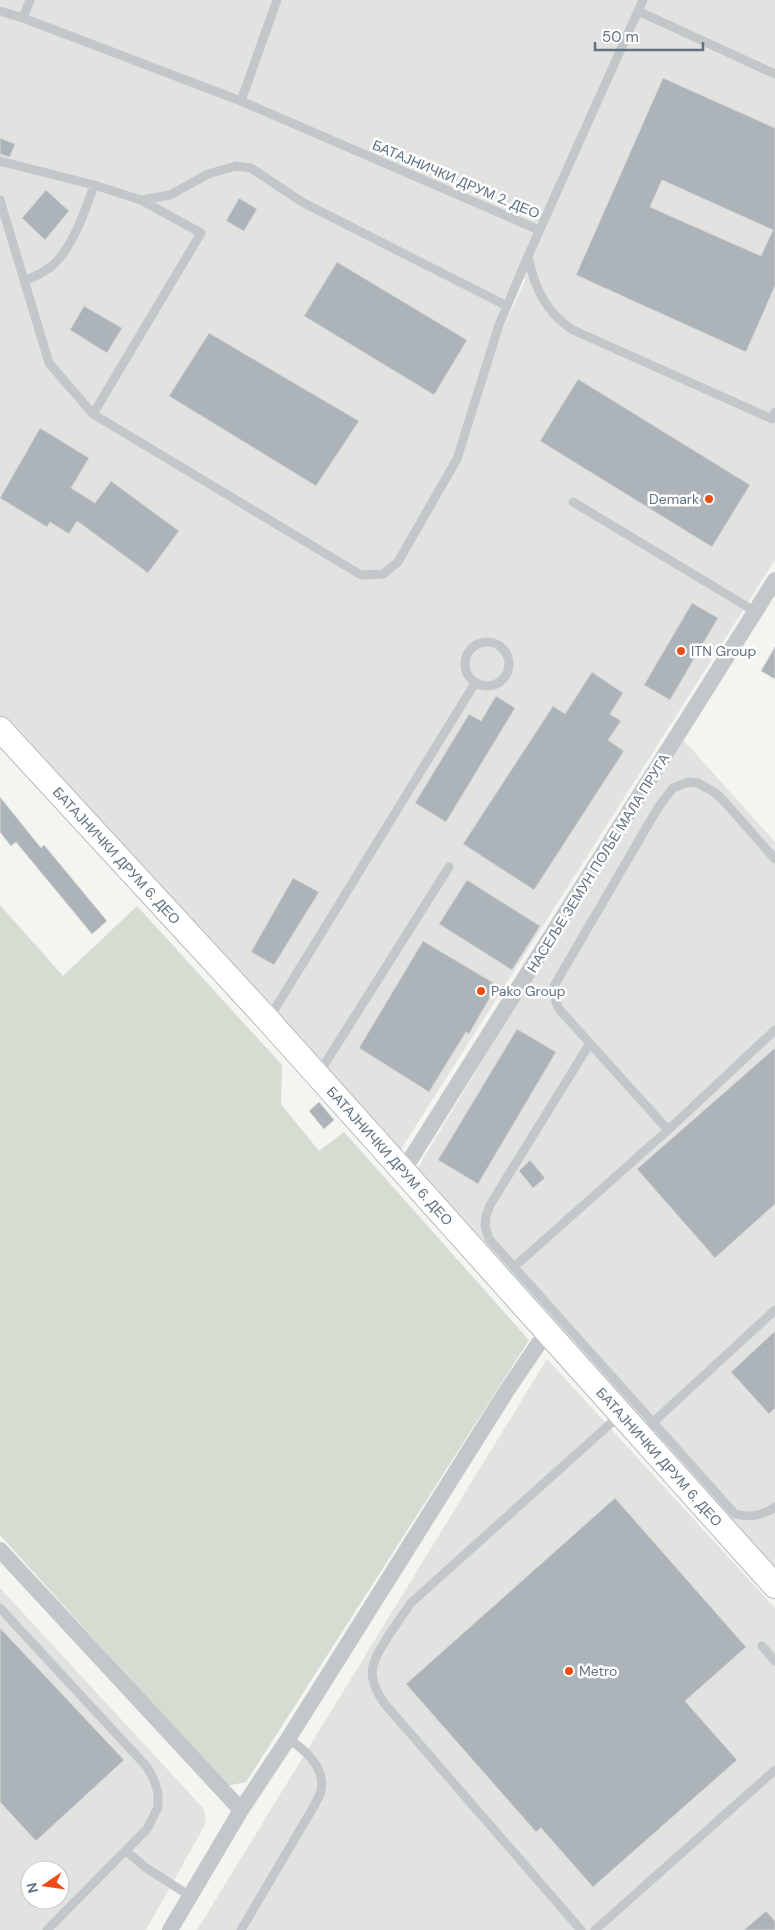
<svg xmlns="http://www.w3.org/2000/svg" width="775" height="1930" font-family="'DM Sans',sans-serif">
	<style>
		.built { fill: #e2e3e1; fill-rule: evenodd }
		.green { fill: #d5dcd1 }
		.building { fill: #adb4b9; stroke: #d5d5d3; fill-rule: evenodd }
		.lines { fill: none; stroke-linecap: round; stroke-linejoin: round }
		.secondary-casing { stroke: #b5babf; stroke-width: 26 }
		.lane { stroke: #c3c7ca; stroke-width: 9 }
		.street { stroke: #c3c7ca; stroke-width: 16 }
		.secondary { stroke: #fff; stroke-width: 24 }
		.poi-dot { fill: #ee4c16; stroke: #fff; stroke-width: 2 }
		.labels { text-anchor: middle; stroke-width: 5; stroke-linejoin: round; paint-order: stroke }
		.street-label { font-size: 14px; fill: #617383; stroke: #fff }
		.poi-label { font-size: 14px; fill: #617383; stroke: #fff; text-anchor: start }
	</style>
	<rect width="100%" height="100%" fill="#f4f4f0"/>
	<path class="built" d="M0,0h775v560l-377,594 -398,-433zM521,276l5,3 -23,49 -4,-3z
		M679,735l96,107v725l-129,-139 -229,-259z
		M547,1359l228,249v322h-578z
		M0,1588l204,221 2,14 -60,107h-146zM30,1870h30v30h-30z"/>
	<path class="green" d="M0,905l63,71 74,-70 145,159 -1,39 38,47 25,-19 185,208 -283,442 -19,4 -227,-251z"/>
	<path class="building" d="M663,78l112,50v158l-29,66 -170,-77zM662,180l111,50 -12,26 -111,-49z
		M0,138l15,6 -5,13 -10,-3z
		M46,190l23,21 -24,29 -23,-22z
		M239,198l18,11 -13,22 -18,-10z
		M337,262l130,78 -33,55 -130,-79z
		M84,306l38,22 -15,25 -37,-23z
		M209,333l150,88 -43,65 -147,-90z
		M578,379l172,106 -38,62 -172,-106z
		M40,428l49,30 -18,30 24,15 16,-22 68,50 -31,42 -71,-52 -8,13 -19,-12 -3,5 -47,-29z
		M692,603l26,15 -48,82 -26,-15z
		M775,647v32l-14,-8z
		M592,672l31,21 -13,21 11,7 -13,19 16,11 -90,139 -71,-46 90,-138 12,8z
		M496,696l19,12 -69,114 -31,-19 54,-89 12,7z
		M0,797l41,51 3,-3 63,76 -15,13 -76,-92 -5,4 -11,-14z
		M293,878l26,14 -45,73 -23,-13z
		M467,880l73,46 -28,44 -73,-46z
		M423,941l74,44 -28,49 -3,-2 -37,60 -70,-44z
		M517,1029l39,23 -78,132 -40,-24z
		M775,1048v156l-60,54 -78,-89z
		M319,1102l15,18 -10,9 -15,-18z
		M530,1160l15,18 -12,10 -14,-17z
		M775,1331v77l-6,6 -38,-42z
		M615,1498l131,149 -61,54 52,59 -144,127 -52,-59 -5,4 -130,-148z
		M0,1628l124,132 -88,81 -36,-39z
		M766,1911l9,10v9h-31z"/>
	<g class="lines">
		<defs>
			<g id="secondary">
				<path id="s1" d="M0,729l268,291 507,566"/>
			</g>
		</defs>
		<use href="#secondary" class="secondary-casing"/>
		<path class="lane" d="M0,11l23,7 218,83 298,129
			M638,11l5,-11
			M23,18l7,-18
			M775,74l-137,-63 -110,245c6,31 18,57 45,74l199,89 3,-7
			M241,101l36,-101
			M0,161l94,24 47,15 29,-5 38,-21 28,-8 15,2 51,34 205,104
			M0,200l49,163 44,51 268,161 22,-1 15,-12 59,-103 42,-134 29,-69
			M25,281c10,-5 21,-9 29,-17 19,-18 32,-55 40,-79
			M93,414l108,-181 -60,-33
			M573,502l183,110
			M465 664a22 22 0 1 1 44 0a22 22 0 1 1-44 0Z
			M268,1020l207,-337
			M590,1043l-100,162 -4,11 -1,10 4,13 246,275c15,4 27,2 40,-7
			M319,1073l130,-206
			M668,1130l-109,-121 -3,-7 -2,-16 105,-180 14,-18 15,-6 10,1 16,9 8,7 53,60
			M514,1267l154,-137 107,-100
			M649,1426l126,-116
			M0,1608l147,159 7,13 4,13v14l-11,22 -100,101
			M762,1646l13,15
			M126,1851l19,16 45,29
			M241,1930l73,-124c2,-5 6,-10 7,-15 5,-23 -16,-42 -33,-52
			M581,1930l-197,-227c-20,-29 -12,-41 5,-68 8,-11 14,-22 23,-33l209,-188
			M595,1930l180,-160"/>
		<path class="street" d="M403,1171l372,-591
			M0,1550l241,260
			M170,1930l71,-120 47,-71 218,-347 33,-49 9,-10"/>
		<use href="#secondary" class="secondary"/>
	</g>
	<g class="poi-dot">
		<circle cx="709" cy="499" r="5"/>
		<circle cx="681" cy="651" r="5"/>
		<circle cx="481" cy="991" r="5"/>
		<circle cx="569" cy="1671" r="5"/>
	</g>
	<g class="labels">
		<g class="street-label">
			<text transform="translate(456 179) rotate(23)" y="5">БАТАЈНИЧКИ ДРУМ 2. ДЕО</text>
			<text dy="5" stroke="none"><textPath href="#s1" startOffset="172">БАТАЈНИЧКИ ДРУМ 6. ДЕО</textPath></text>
			<text transform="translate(598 863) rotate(-58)" y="5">НАСЕЉЕ ЗЕМУН ПОЉЕ МАЛА ПРУГА</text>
			<text dy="5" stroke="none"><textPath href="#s1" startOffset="578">БАТАЈНИЧКИ ДРУМ 6. ДЕО</textPath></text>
			<text dy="5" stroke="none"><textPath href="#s1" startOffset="982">БАТАЈНИЧКИ ДРУМ 6. ДЕО</textPath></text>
		</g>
		<g class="poi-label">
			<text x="699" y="504" text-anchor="end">Demark</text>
			<text x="691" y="656">ITN Group</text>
			<text x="491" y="996">Pako Group</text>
			<text x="579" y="1676">Metro</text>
		</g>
	</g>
	<g transform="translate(45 1885) rotate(257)"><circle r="24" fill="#ffffff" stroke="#c0c7cd"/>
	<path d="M0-4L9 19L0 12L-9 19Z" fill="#ee4c16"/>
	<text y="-8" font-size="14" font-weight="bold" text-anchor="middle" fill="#617383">N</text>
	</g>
	<path d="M595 42v8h108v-8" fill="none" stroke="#617383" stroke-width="2.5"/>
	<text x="602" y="42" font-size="15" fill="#617383" stroke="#ffffff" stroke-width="4" paint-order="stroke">50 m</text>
</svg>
